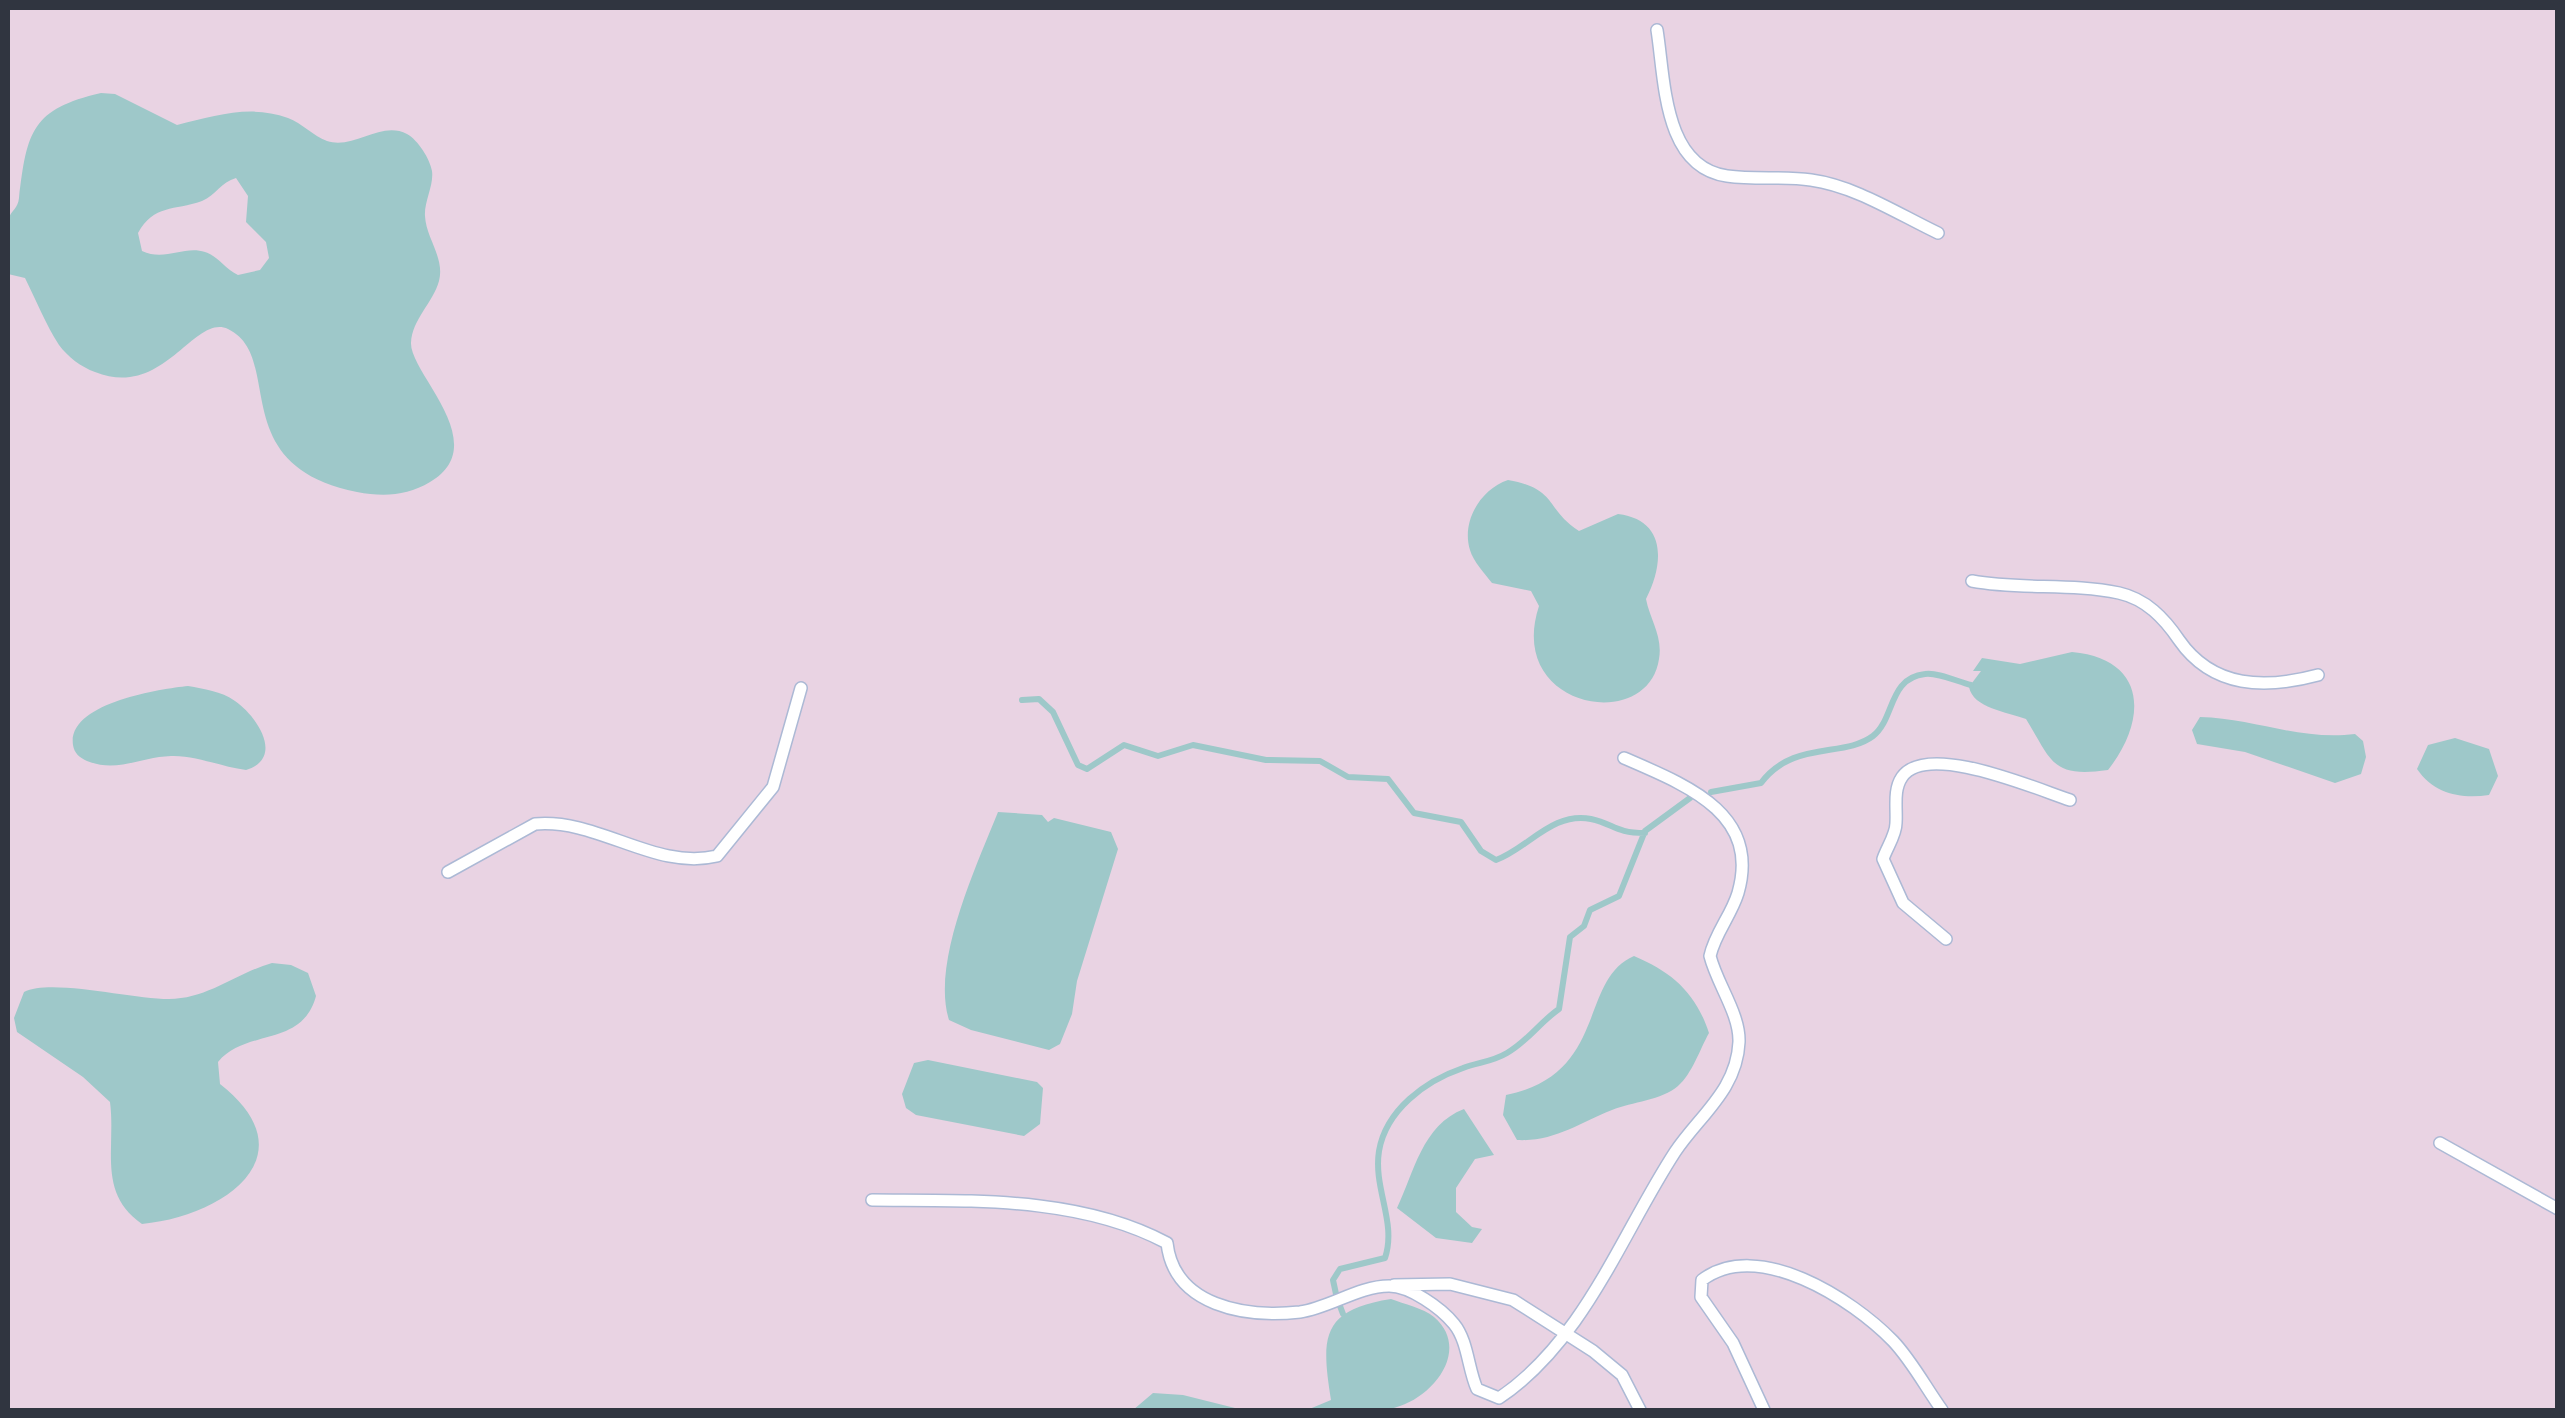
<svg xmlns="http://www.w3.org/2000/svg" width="2565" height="1418" font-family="'Nunito Sans',sans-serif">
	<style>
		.green { fill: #e9d3e3 }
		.water { fill: #9ec8c9; fill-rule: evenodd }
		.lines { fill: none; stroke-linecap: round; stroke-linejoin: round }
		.stream { stroke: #9ec8c9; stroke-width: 6 }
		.lane-casing { stroke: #acb9d5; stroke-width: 14 }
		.lane { stroke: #fff; stroke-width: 11 }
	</style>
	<rect width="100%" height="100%" fill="#f2f4fa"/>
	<path class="green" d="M8,8h2549v1402h-2549z"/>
	<path class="water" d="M101,93l14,1 62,31c38,-9 73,-21 111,-7 14,5 25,18 39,23 27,9 54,-21 80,-7 11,6 23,25 25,37 2,14 -8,31 -7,45 1,22 20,42 14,65 -6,22 -27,38 -28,62 -1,31 83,101 19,139 -23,14 -47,15 -73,10 -134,-27 -71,-135 -129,-163 -34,-16 -64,71 -133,43 -14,-5 -27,-15 -36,-27 -13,-20 -23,-45 -34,-67l-17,-4c-1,-16 -5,-41 0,-55 4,-9 10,-11 11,-21 8,-67 13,-89 82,-105zM236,178l12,18 -2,26 20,20 3,16 -9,12 -22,5c-13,-6 -20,-19 -33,-23 -21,-7 -40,10 -63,-1l-4,-18c16,-29 36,-22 64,-32 14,-6 19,-19 34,-23z
		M1508,480c50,9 37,29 71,51l39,-17c49,6 46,50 28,85 4,21 17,37 13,60 -11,75 -154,50 -120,-53l-8,-15 -39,-8c-7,-9 -19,-22 -22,-33 -9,-29 11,-61 38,-70z
		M2072,652c75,7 76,67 36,118 -57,8 -56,-9 -82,-51 -19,-7 -53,-11 -57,-32l12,-16h-8l9,-13 38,6z
		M188,686c16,3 33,5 47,15 22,15 50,57 11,69 -24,-3 -51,-15 -75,-14 -30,1 -54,17 -84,5 -7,-3 -13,-8 -14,-16 -6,-42 87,-56 115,-59z
		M2200,717c53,1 100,24 155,17l8,7 3,16 -5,17 -26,9 -90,-31 -48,-8 -5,-14z
		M2455,738l34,11 9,27 -9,19c-28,4 -55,-1 -72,-26l11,-24z
		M998,812l44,3 6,7 6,-4 57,14 7,17 -41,132 -5,33 -12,30 -11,6 -78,-20 -22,-10c-18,-57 27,-153 49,-208z
		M1634,956c38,16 62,37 75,77 -9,16 -17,41 -31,53 -16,14 -46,16 -66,24 -33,13 -58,32 -95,30l-14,-25 3,-20c103,-21 72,-115 128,-139z
		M272,963l19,2 17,8 8,23c-14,52 -70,32 -98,66l2,22c92,72 2,133 -78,140 -45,-31 -26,-76 -32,-122l-27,-25 -66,-45 -3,-14 10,-26c27,-14 107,7 145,7 39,0 67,-26 103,-36z
		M928,1060l109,22 6,6 -3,36 -16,12 -108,-21 -10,-7 -4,-14 12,-31z
		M1464,1109l30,46 -19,4 -19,29v24l16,15 10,2 -10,14 -36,-5 -39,-30c17,-35 25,-83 67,-99z
		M1391,1299c13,5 32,9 43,18 36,31 2,77 -34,89 -29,10 -64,5 -93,4l24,-10c-10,-63 -10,-90 60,-101z
		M1153,1393l30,2 60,15h-110z"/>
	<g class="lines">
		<path class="stream" d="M1022,700l17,-1 14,13 25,53 9,4 37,-24 34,11 35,-11 73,15 54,1 28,16 40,2 26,34 47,9 20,29 15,9c31,-11 57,-49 95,-41 23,5 24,14 54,14
			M1711,792l50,-9c32,-43 83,-25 112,-47 22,-17 15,-58 52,-62 13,-2 33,8 46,11
			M1336,1294l-3,-14 7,-11 45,-11c12,-36 -12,-69 -6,-107 7,-41 46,-70 84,-83 16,-6 29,-6 44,-15 21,-12 32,-30 52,-44l11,-72 14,-11 6,-16 29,-14 26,-65 45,-33
			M1340,1306l3,8"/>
		<defs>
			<path id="lane" d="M1657,30c8,50 6,137 70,146 28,4 56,0 84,4 44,6 87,34 127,53
				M1972,581c48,9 99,2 147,12 27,6 45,25 60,47 34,49 87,49 139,35
				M448,872l87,-48c63,-6 120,47 182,32l56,-69 28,-99
				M1946,939l-43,-36 -20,-44c4,-12 13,-24 13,-36 1,-15 -3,-33 6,-46 25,-36 134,12 168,23
				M2440,1143l118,66
				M872,1200c99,1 207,-4 295,43 7,63 78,75 133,69 29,-4 59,-26 89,-26 21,0 52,22 65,38 14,17 14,45 23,65l22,9c85,-57 122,-163 176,-246 24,-36 62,-62 64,-110 1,-28 -22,-58 -29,-86 5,-23 21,-40 28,-63 23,-80 -52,-108 -114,-135
				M1394,1285l56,-1 63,16 80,51 29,24 18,35
				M1764,1410l-31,-67 -32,-46 1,-17c56,-42 150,19 191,61 19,20 33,47 49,69"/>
		</defs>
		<use href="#lane" class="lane-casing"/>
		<use href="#lane" class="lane"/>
	</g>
	<rect width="2565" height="1418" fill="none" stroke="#303540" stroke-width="20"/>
</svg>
